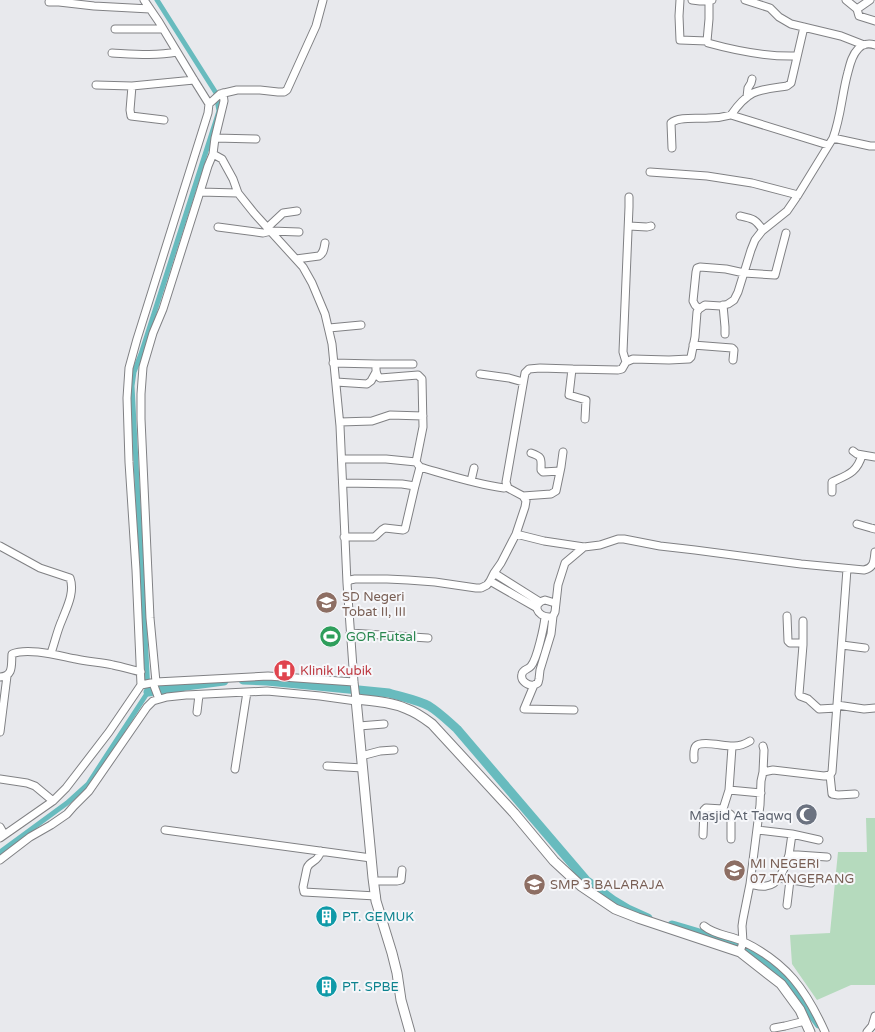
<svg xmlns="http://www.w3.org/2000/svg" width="875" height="1032" font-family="'Varela Round',sans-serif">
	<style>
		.green { fill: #b5dabd }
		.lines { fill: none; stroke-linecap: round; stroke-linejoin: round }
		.canal { stroke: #68bbbe; stroke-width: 5 }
		.river { stroke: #68bbbe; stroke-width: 9 }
		.minor-casing { stroke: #808184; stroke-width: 9 }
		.major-casing { stroke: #808184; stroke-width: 11 }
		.minor { stroke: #fff; stroke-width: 7 }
		.major { stroke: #fff; stroke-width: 9 }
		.labels { text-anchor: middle; stroke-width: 4; stroke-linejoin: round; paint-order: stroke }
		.education-label { font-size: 13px; fill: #785e54; stroke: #f6f7fa; text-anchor: start }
		.leisure-label { font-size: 13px; fill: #27864d; stroke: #f6f7fa; text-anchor: start }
		.health-label { font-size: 13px; fill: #be3a42; stroke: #f6f7fa; text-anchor: start }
		.worship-label { font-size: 13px; fill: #5b616d; stroke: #f6f7fa; text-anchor: end }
		.culture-label { font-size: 13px; fill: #0d838f; stroke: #f6f7fa; text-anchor: start }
	</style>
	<rect width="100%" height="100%" fill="#e8e9ed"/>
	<path class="green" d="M866,818h9v167h-24l-34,15 -25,-36 -2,-29 40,-2 8,-81h29z"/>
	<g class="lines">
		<path class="canal" d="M0,852l67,-49 21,-19 60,-92 -16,-306 2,-14 7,-18 78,-243 -3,-18 -59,-93"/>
		<path class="river" d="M243,680l24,1 122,12c13,4 29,7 40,13 10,6 19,15 28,23l129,151 27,20 15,9 20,9
			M148,692l38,-6 38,-5
			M672,925c38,11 81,22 110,51 14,14 25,32 37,48"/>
		<defs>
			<path id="minor" d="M680,0l-1,16 1,24 27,1
				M692,0l8,1 12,-1
				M745,0l25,8 9,9 12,7 50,12 23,9
				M846,0l11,9 2,7 16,5
				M709,1v18l-2,22 1,2c29,8 59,14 89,13
				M49,2h10l35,4 56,3
				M857,9l13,-9
				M115,29h48
				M112,53c21,1 44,3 65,-1
				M96,85l36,1 62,-6
				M132,86l-2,24 1,6 33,4
				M747,97l1,-9 3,-5 1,-4
				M209,104l11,-10 17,-4h23l18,2h6l3,-2 29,-64 7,-26
				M731,115l97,30
				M215,138l41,1
				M833,138l37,8h5
				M672,148l-1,-25c7,-7 28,-4 38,-5 8,0 15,-1 22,-3 18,-26 27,-25 56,-29l4,-3 13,-56
				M213,154l9,5 11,20 5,14 16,20 49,54 9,16 13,31 7,30 8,82 7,157
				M650,172l57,4 45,7 46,12
				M200,192l38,1
				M740,216c14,3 15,3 23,14
				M629,226l18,1 4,-1
				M218,227l45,6 8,-2 28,1
				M268,227l15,-14 14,-2
				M296,259l23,-3c5,-3 5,-8 6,-13
				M723,305l2,22v7
				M699,309l-4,-4 -2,-4 3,-29 1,-4 3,-1 26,2 18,4 31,2 11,-42
				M329,328l32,-3
				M693,345l39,3 2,2 -1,10
				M626,362l-3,-10 6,-145v-10
				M333,363l43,1c0,5 -1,11 4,14l38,-3 4,4 1,48 -7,35
				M376,364h37
				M572,369l-3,26 17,5 -1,19
				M480,374l29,4 14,4
				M336,382l31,2 4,-3 5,-9
				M340,422l32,-1 18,-6 33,1
				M853,451l4,3 18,3
				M531,453c12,4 10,6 10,17l2,2 17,-1
				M342,459h44l30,3 4,5c28,8 55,17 84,21l3,-2
				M471,481l3,-13
				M343,483l59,1 13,2 5,-19
				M832,492v-10c15,-7 25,-9 30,-27
				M523,496l28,-2 5,-3 5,-24 2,-15
				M857,524l14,4 4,1
				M516,534l28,7 40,6 16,-2 18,-6h6l36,7 35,4 106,14 63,6c10,-2 10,-9 11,-18
				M344,537h30c4,-2 6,-7 11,-9l18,2 2,-1 10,-43
				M0,546l40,22 30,10c5,14 -3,29 -8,42 -5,11 -7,22 -11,33
				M494,573l46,29
				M490,581l47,27
				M787,616l1,25 2,2h13
				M549,617c-12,-1 -18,-13 -4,-17l10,3
				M803,621v24l-4,49 1,2 8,3 11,10 18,-1
				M350,633l78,5
				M842,645l23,3
				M0,677c14,-1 11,-12 12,-23 16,-7 48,2 64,5 13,3 25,3 37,6 10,2 19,5 28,7
				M156,682l-6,-64 -9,-199v-25l2,-27 10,-34 10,-24 37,-117 8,-26 5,-12 2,-16 9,-37 -1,-8
				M153,683l6,16
				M141,685l-5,-115 -7,-108 -2,-64 2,-30 8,-29 71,-226 1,-9 -15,-24 -35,-58 -15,-22
				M534,685c-6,1 -14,-4 -12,-11 1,-5 6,-4 9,-8 6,-7 13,-39 14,-49
				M356,699l-2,-17 -7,-99 3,-3 5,-1h32l21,1 27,2 41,6h5l6,-3 3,-4 4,-8 7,-10 15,-29 9,-27 1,-6 -3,-5 -15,-8 -2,-6 19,-109 4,-4 11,-1 32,1 46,1 4,-1 4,-7 7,-3 36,1 20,-1 2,-2 4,-20 2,-25 2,-3 6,-4 16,1 7,-2 6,-4 4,-8 13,-42 4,-10 7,-9 25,-20 11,-16 35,-57c8,-21 9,-45 15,-66 2,-8 4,-17 10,-23 4,-5 11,-6 17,-4
				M837,705l27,4 11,-1
				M574,710l-50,-1 10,-24 4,-2 1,-4 1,-9 11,-36 2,-18 2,-4 3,-27 7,-22 19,-16
				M197,712l2,-17
				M359,726l25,-2
				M0,732l7,-56
				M763,746l1,4 -1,22
				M732,747l-3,43 32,3
				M361,756l19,-5 14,-1
				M694,759c0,-4 -1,-10 2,-13 6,-6 30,1 38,0 6,0 11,-2 16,-5
				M327,766l36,2
				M235,769l12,-77
				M830,775l2,19 6,1 17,-1
				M0,779l27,4 8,3 18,15
				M723,809l2,4 5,1 1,1v24
				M0,827l4,7
				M165,830l206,28
				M757,830l35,4 27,6
				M703,835l1,-25 2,-2 17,1 6,-19
				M0,838l53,-37 13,-13 43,-56 32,-47 15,-3 112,-6 86,6
				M321,851c-4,13 -10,8 -14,17l-4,19 1,5 72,4
				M789,855l3,-21
				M0,860l30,-23 21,-12 16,-11 7,-8 15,-15 58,-84 6,-6 14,-4 19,-2 81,-4 53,5 36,5
				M779,878l32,5
				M373,881h24l4,-1 1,-10
				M750,884c5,1 11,3 16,2 14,-1 19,-20 23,-31h9l29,2
				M787,905l3,-25
				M704,926c12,10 27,9 40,16 43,21 62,48 81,90
				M740,952l3,-10 -1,-16 1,-7 7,-35 10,-79 1,-24 2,-9 10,-2 51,6 6,-1 2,-3 15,-203
				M774,1028l11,-2 20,-5
				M867,1032l5,-6 3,-10"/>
			<path id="major" d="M410,1032l-9,-32 -4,-27 -5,-20 -16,-52 -3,-23 -17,-179c18,2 35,3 51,10 9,3 17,9 25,15l82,89 40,48 27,25 34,23 23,9 102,34 41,32 19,26 10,22"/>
		</defs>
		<use href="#minor" class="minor-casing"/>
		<use href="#major" class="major-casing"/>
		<use href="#minor" class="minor"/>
		<use href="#major" class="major"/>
	</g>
	<defs>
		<symbol id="school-disc" viewBox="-11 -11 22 22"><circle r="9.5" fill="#8d6e63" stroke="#f6f7fa"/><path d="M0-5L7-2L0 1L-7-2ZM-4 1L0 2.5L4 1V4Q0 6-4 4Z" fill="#fff"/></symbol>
		<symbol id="stadium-disc" viewBox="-11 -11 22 22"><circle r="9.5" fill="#2e9e5b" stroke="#f6f7fa"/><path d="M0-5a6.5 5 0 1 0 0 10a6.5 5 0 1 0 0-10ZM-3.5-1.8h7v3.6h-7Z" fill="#fff"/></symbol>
		<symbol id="hospital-disc" viewBox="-11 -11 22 22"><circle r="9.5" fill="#e0444e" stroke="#f6f7fa"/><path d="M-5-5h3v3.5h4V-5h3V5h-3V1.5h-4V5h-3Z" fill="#fff"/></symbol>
		<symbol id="mosque-disc" viewBox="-11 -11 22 22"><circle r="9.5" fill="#6b7280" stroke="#f6f7fa"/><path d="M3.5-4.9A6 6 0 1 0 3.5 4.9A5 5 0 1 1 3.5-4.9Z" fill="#fff"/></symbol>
		<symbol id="building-disc" viewBox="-11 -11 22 22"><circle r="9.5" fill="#0f9aa8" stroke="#f6f7fa"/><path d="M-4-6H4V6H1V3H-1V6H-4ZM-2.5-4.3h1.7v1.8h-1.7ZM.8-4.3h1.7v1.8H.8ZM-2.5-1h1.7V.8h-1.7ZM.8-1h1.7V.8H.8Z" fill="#fff"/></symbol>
	</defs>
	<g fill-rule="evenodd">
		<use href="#school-disc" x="314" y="590" width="25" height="25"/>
		<use href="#stadium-disc" x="318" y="624" width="25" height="25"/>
		<use href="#hospital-disc" x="272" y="658" width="25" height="25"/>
		<use href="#mosque-disc" x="794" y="802" width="25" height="25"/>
		<use href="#school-disc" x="722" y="858" width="25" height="25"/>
		<use href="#school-disc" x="522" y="872" width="25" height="25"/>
		<use href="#building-disc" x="314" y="904" width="25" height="25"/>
		<use href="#building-disc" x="314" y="974" width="25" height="25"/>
	</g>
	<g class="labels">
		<g class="education-label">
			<text x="342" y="601">SD Negeri<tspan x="342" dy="15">Tobat II, III</tspan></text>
			<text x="750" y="868">MI NEGERI<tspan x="750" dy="15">07 TANGERANG</tspan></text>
			<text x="550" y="889">SMP 3 BALARAJA</text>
		</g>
		<g class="leisure-label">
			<text x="346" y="641">GOR Futsal</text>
		</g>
		<g class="health-label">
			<text x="300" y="675">Klinik Kubik</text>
		</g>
		<g class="worship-label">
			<text x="792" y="820">Masjid At Taqwq</text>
		</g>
		<g class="culture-label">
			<text x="342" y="921">PT. GEMUK</text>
			<text x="342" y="991">PT. SPBE</text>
		</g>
	</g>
</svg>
